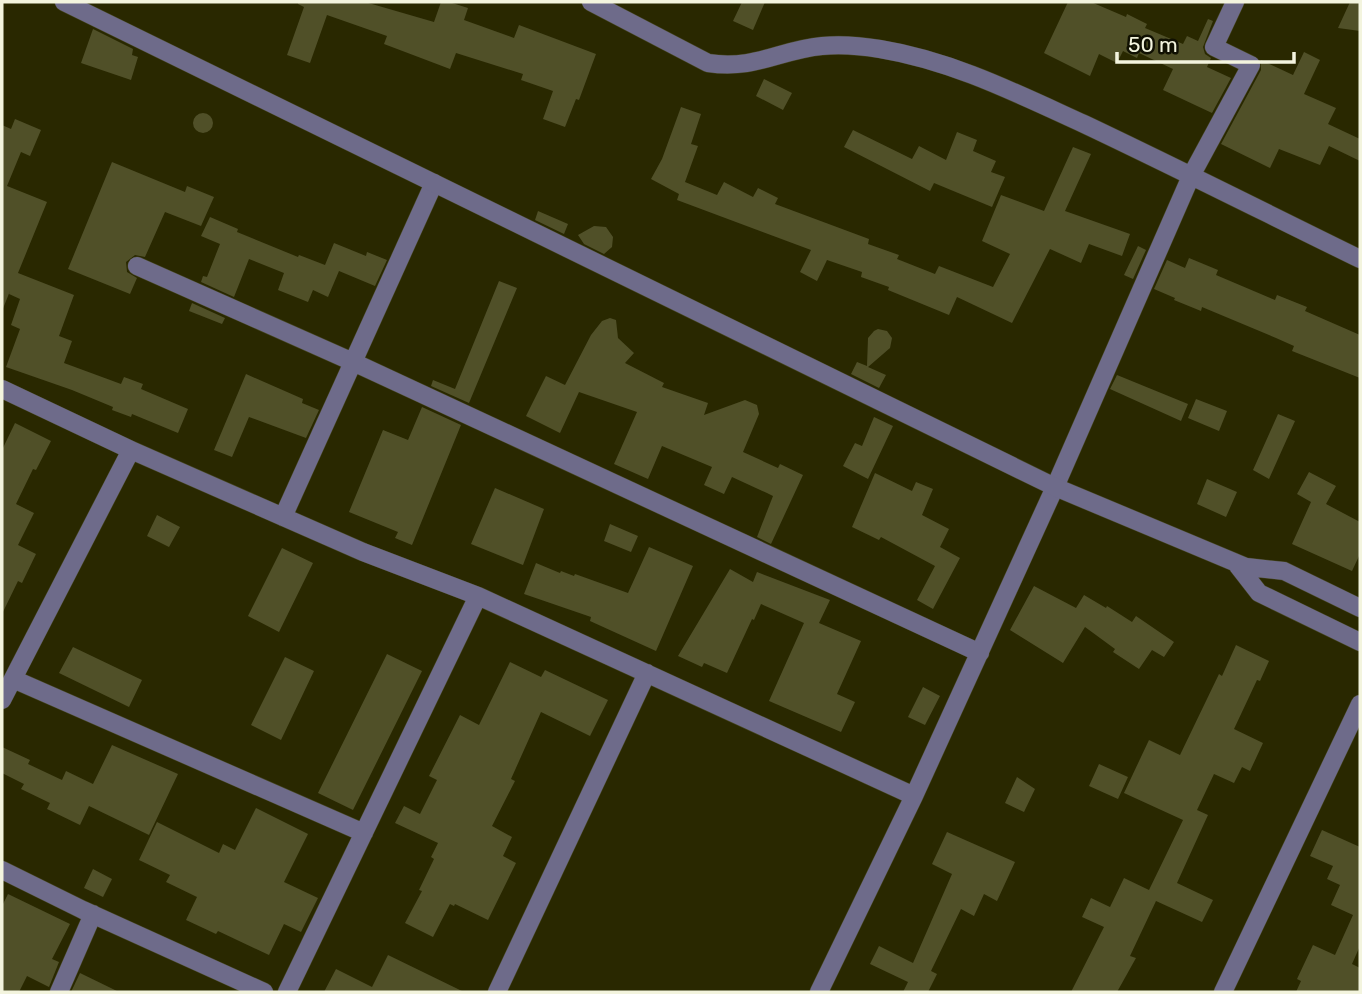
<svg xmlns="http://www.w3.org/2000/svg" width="1362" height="994" font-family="Rubik,sans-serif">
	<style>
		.building { fill: #505028 }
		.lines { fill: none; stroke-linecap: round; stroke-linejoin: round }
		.minor-casing { stroke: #45451f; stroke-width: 19 }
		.tertiary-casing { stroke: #45451f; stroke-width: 19 }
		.minor { stroke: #6e6b8a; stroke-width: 18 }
		.tertiary { stroke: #6e6b8a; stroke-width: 18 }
	</style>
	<rect width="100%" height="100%" fill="#292800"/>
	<path class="building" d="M298,2h67l69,20 7,-20h8l19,6 -4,12 50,18 5,-13 77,29 -17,46 -3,-1 -11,28 -22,-8 10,-28 -32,-11 2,-6 -67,-21 -6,16 -66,-25 3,-8 -60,-21 -17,48 -23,-8 17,-48 -6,-3z
		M742,2h23l-12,28 -20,-9z
		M1068,2h23l35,15 1,-3 20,10 -2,4 38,16 4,-8 11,5 10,-22 5,2 -10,26 2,7 6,4 -4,9 24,11 -19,35 -49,-23 10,-21 -34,-16 -2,5 -14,-7 -6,12 -18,-9 -9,22 -46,-23z
		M1350,2h10v29l-22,-3z
		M93,29l40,20 -1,6 6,2 -7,23 -50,-17z
		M1304,52l16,8 -16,34 32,14 -8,16 32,15v22l-31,-15 -9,19 -41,-16 -9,19 -49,-24 40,-74v-10l32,15z
		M764,79l28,14 -9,17 -27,-14z
		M681,107l20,7 -10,30 7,2 -13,36 32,13 7,-13 29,15 5,-9 20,10 -3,6 94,35 -1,5 31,11 -2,4 38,15 4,-8 54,21 17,-33 -28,-13 19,-46 43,16 29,-64 18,7 -26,57 65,23 -8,22 -33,-12 -8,19 -31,-14 -38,74 -55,-26 -8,18 -61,-25 1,-3 -28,-10 1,-5 -35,-12 -10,21 -17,-9 11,-22 -134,-50 2,-6 -28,-15 11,-20z
		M193 123a10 10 0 1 1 20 0a10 10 0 1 1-20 0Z
		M15,119l26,11 -11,26 -9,-4 -14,34 40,16 -29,71 56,22 -15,41 13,5 -8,22 57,21 3,-7 19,7 -2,5 47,20 -10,24 -46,-19 -1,3 -19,-7 1,-3 -41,-17 -66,-23 14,-38 -9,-4 9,-26 -11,-5 1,-3 -8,20v-186l9,4z
		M853,130l59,29 7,-13 27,14 11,-28 20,8 -4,11 23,10 -5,11 14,5 -13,30 -58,-24 -4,8 -86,-44z
		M112,162l73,30 2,-6 27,11 -13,29 -36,-14 -20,45 -10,-2 -9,7 1,10 10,6 -7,16 -62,-25z
		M538,211l30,13 -4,10 -29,-14z
		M210,217l28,12 -1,3 61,25 1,-2 26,10 9,-22 32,13 1,-4 20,8 -12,26 -36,-15 -11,26 -15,-7 -5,12 -30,-12 6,-17 -35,-14 -15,38 -33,-15 2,-6 4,1 13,-33 -19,-8z
		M594,226l12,1 7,10 -1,10 -8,7 -20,-10 -6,-9z
		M1138,246l8,4 -13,29 -9,-4z
		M1189,258l29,12 -2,5 59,25 2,-5 30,12 -2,4 55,24v43l-68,-27 2,-5 -18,-8 -74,-31 -1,4 -27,-11 1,-2 -21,-9 13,-29 18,8z
		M499,281l18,7 -48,115 -38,-17 2,-6 22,9z
		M192,303l33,15 -3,6 -33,-13z
		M610,318l6,2 2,18 16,15 -9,10 39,20 -2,4 46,16 -4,12 41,-15 12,5 2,9 -16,38 35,16 2,-4 23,11 -32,69 -14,-7 16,-41 -6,-3 -35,-16 -8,17 -20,-9 8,-18 -50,-21 -14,33 -34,-15 23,-52 -58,-20 -19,41 -34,-17 20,-40 19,9 26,-50 11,-14z
		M878,329l9,2 5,7 -2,10 -22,19 18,8 -7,13 -28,-14 6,-12 10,4 1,-28 6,-7z
		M246,374l57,25 -1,4 17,7 -13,28 -57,-21 -17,40 -18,-7z
		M1117,375l71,29 -7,17 -71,-32z
		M1196,399l31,12 -8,20 -31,-13z
		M422,407l39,18 -49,120 -17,-7 3,-6 -49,-20 34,-82 25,10z
		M1278,414l17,7 -26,58 -16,-9z
		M874,417l19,9 -25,53 -25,-13 12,-23 7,3z
		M15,423l36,18 -15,29 -3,-1 -17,35 18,9 -16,32 18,9 -14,29 -4,-2 -16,33v-164z
		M1309,472l27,14 -10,18 34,18v32l-8,17 -60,-27 19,-42 -14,-8z
		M875,473l37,18 4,-9 17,7 -11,26 27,14 -9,18 20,11 -27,51 -16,-9 18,-34 -54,-29 -2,3 -27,-13z
		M1207,479l30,13 -11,25 -29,-13z
		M495,488l49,21 -21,56 -52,-21z
		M157,515l23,12 -11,20 -22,-11z
		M610,524l28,12 -7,16 -27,-11z
		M649,547l44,19 -37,85 -66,-30 1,-4 -67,-23 12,-31 24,10 1,-2 13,5 1,-2 53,19z
		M282,548l31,15 -34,69 -31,-16z
		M730,569l23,13 4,-10 73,28 -11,23 42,18 -24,53 18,8 -14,30 -72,-31 35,-78 -43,-19 -7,16 -2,-1 -25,54 -23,-10 -2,4 -24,-11z
		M1034,586l42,22 8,-13 22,13 1,-2 25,16 4,-6 38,26 -10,15 -12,-7 -13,19 -26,-17 2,-3 -30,-22 -22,36 -53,-33z
		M1236,645l33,16 -9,20 -3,-1 -23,49 29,14 -13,28 -8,-4 -8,16 -20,-9 -17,36 11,5 -31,68 36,17 -11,22 -46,-21 -26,55 6,2 -19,34h-46l33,-65 -22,-10 9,-19 19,9 14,-29 25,12 34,-70 -59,-27 25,-53 31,15 39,-81 3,2z
		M73,647l69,33 -13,27 -70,-34z
		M387,654l35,17 -69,139 -35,-17z
		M285,657l29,14 -33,69 -30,-15z
		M510,662l31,15 4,-7 63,30 -18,36 -49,-24 -30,67 4,2 -23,45 20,11 -9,19 13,7 -28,57 -33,-16 -1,2 -4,-2 -17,33 -28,-14 17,-32 -3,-1 15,-31 -3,-2 7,-14 -43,-20 9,-17 16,8 17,-34 -8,-4 31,-61 19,10z
		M923,687l17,9 -15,29 -17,-8z
		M112,745l66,29 -29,61 -60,-29 -9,19 -33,-16 3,-6 -29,-14 3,-5 -22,-11v-26l28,13 -2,4 34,16 4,-9 27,13z
		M1099,764l29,13 -10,22 -29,-13z
		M1017,777l18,12 -11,23 -19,-9z
		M256,808l52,26 -24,48 34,16 -17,34 -17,-8 -15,31 -51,-24 -2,3 -30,-14 11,-23 -31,-15 4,-7 -31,-15 18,-38 62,31 4,-9 12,6z
		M1322,830l38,17v99l-8,18 8,4v24h-64l5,-11 -4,-2 16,-34 22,10 18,-40 -22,-10 9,-20 -13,-6 6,-13 -23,-10z
		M947,832l68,30 -18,39 -13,-7 -10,22 -13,-7 -30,62 6,3 -9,18h-25l5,-10 -38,-18 9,-18 34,17 39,-89 -20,-10z
		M93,869l19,10 -9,18 -19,-9z
		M8,894l62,30 -18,35 7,3 -10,25 -22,-11 -8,16h-17v-86z
		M388,955l76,37h-140l12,-23 36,18z
		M80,973l39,19h-48z"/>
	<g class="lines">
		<defs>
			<path id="minor" d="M591,2l117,61c48,7 71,-13 114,-17 19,-2 40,0 58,3 73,12 138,45 204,75 93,44 184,90 276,135
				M137,266l216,96 627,291
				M2,389l129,61 232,102 115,44 436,200
				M283,517l151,-334
				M13,679l351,154
				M2,700l129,-250
				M2,870l81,40 181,82
				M59,992l34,-78
				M287,992l191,-396
				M497,992l150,-319
				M819,992l95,-196 141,-309 136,-311 60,-111 -37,-18 21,-45
				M1223,992l137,-288"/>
			<path id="tertiary" d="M64,2l991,485 191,80
				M1238,566l21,27 101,49
				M1238,566l46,5 76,37"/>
		</defs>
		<use href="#minor" class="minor-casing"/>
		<use href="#tertiary" class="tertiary-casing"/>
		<use href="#minor" class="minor"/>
		<use href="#tertiary" class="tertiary"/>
	</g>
	<rect width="1362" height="994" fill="none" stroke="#f3f4de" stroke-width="7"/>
	<path d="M1117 52v10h177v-10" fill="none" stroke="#f3f4de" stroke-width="3.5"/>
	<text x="1128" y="52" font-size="21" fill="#f3f4de" stroke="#101002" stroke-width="5" paint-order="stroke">50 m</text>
</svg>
